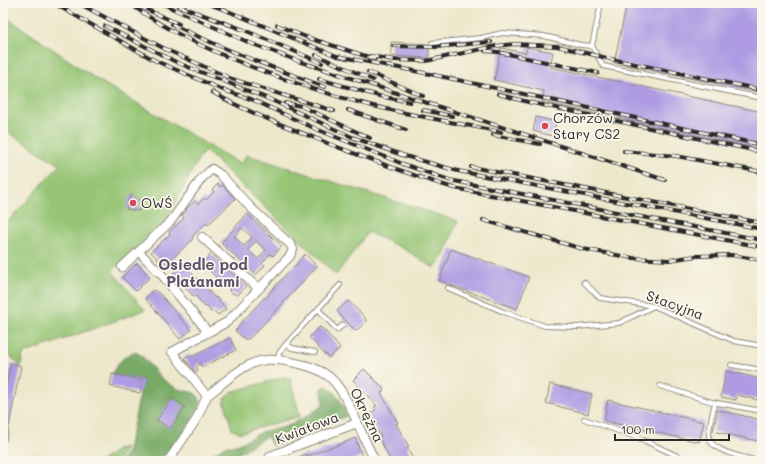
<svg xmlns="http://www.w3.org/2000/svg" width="765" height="464" font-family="Mali,sans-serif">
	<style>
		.green { fill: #95c574; stroke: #607850 }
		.forest { fill: #78aa66; stroke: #526a48 }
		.building { fill: #ae9be3; fill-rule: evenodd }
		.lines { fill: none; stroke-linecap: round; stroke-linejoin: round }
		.service-casing { stroke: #8c897b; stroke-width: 6 }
		.minor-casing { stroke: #8c897b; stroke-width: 10 }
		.service { stroke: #fff; stroke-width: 4 }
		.minor { stroke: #fff; stroke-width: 8 }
		.tram { stroke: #2b2b2b; stroke-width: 1 }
		.rail-casing { stroke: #2b2b2b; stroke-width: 4 }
		.rail { stroke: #fbf7ec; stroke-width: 2.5; stroke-dasharray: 8; stroke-linecap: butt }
		.poi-dot { fill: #d1495b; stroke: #fbf7ec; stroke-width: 1.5 }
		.labels { text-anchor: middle; stroke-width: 3.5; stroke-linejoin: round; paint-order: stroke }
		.poi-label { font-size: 14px; fill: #2b2b2b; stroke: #fbf7ec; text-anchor: start }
		.street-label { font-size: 14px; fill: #2b2b2b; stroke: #fbf7ec }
		.neighbourhood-label { font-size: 15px; font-weight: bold; fill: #59526b; stroke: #fbf7ec }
	</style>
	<rect width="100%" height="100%" fill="#fbf7ec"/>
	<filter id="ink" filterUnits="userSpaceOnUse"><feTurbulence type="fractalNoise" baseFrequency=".025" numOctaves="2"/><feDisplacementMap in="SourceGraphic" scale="8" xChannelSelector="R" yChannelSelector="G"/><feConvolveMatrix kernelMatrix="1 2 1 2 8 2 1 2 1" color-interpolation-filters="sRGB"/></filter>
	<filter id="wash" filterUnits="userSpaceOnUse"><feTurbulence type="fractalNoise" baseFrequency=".012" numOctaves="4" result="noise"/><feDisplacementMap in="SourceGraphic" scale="16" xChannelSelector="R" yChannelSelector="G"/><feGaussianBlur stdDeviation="0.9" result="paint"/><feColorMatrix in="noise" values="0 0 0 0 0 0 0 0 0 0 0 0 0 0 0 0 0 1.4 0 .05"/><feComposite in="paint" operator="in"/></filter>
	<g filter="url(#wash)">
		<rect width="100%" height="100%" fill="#ede7cb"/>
		<path class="green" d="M3,15l93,64 144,85 7,-9 211,66 -14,34 -10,13 -28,-18 -38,-18 -32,43 -131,-125 -6,8 -32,61 -55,52 33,39 -122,44 -2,13 -18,-18v-122l57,-62 -57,-36z
			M284,377l6,1 10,38 -59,17 -9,-3 -8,-31 7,-7z
			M126,447l-8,14h-17l17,-12z"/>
		<path class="forest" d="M135,352l7,4 20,23 9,6 7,4 17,4 4,4 2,7 -18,30 -19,27h-43l7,-11 15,-70 -31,-6c5,-10 12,-19 23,-22z
			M326,386c12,6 16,19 21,30l-75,30 -5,-10 -41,25h-18l3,-6 14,-9c12,2 26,-9 37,-14 7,-3 15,-2 22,-5 11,-4 29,-14 38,-21 3,-6 -1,-11 0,-18z"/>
		<g id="blocks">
			<path class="building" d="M627,3h135v90l-148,-30z
				M391,42l38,2v14l-38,-2z
				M527,47l26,5 -3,15 212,45v37l-220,-47 2,-11 -50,-11 7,-32 25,5z
				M536,117l20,5 -3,14 -20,-5z
				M218,184l2,3 2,-2 13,14 -27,26 -2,-2 -14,14 1,2 -29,27 -13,-14 19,-18 -1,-2 15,-14 -2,-3 5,-5 -1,-1 9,-8 3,3 6,-6 2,2 8,-8 -2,-2z
				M132,195l8,6 -1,10 -13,-2 4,-13z
				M247,214l35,32 -9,10 -3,-2 -8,9 3,2 -9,10 -35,-32zM242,228l10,9 -8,9 -10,-9zM256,241l10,9 -8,9 -10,-9z
				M451,249l78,28 -12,32 -78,-28z
				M211,254l35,32 -9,10 -3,-3 -1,1 -4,-4 1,-1 -10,-9 -1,1 -4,-3 1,-1 -10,-10 -1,2 -4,-4z
				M305,254l12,12 -43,47 -25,26 -1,-1 -2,2 -11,-9 4,-4 -1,-1 25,-27 6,-4 -1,-1 25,-27 5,-3 -1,-1z
				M137,263l13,14 -14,14 -14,-14z
				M184,264l20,23 1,-1 10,12 1,-1 10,12 -8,6 -5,-5 -2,2 -5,-6 -1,1 -10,-12 -2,1 -20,-23z
				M154,290l3,3 1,-1 33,38 -11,9 -35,-41z
				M348,301l17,16 -1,1 3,3 -11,10 -16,-16 -3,-4z
				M320,327l4,3 16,18 -11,10 -3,-4 -1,1 -16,-18z
				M230,338l6,12 -34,17 -2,-4 -4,4 2,3 -3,2 -11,-14 5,-3 2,2z
				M11,363l10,3 -15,75 -3,-1v-42h1z
				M364,369l17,17 3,4 -3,3 17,30 -2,1 13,23 -2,1 7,13h-23l-12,-23 2,-1 -13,-22 8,-5 -2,-3 3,-1 -24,-26z
				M726,371l36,8v22l-25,-6 -1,5 -15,-3z
				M112,374l31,6 -3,13 -30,-7z
				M550,384l42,10 -4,20 -42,-11z
				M172,398l13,9 -15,22 -13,-9z
				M608,400l96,22 -5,20 -95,-21z
				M718,410l44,10v22l-49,-11z
				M355,438l7,18 -12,5h-61l17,-7 1,2 24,-9v1z"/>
		</g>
	</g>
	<g filter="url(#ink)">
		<use href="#blocks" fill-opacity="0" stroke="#8c897b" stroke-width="1"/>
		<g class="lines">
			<defs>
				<path id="service" d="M432,43l49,-5 21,-5 42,3 37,9 11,1 11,20 159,32
					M592,46l9,-43
					M584,282l16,16 54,8 80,35 28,5
					M448,288l56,24 41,14 32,1 42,-4 35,-17
					M318,309l19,21 6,-5
					M286,344l6,4 23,4
					M278,360l1,-7 7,-9 54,-59
					M731,365l31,5
					M660,386l52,16 50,9
					M715,403c-2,8 -7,26 -6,34 2,15 36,20 48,24
					M584,419l55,19 49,23"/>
				<path id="minor" d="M202,237l57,52
					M139,252l23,23 42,52 3,6
					M122,267l49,-46 31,-43 10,-9 9,6 29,32 40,37 3,5 -3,7 -63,66 -55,30 35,44 -11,24 -28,41
					M207,396c13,-10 27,-24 42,-31 14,-7 27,-6 42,-3 38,7 46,18 62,51 7,16 14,32 22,48
					M272,461l-2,-5 87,-33"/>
			</defs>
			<use href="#service" class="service-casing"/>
			<use href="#minor" class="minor-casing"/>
			<use href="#service" class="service"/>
			<use href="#minor" class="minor"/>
			<path class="tram" d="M33,461l1,-5"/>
			<defs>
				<path id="rail" d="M53,3l103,58 67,29 28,9 65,30 87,35 46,16 313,60
					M78,3l89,47 65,29 102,32
					M129,3c32,24 67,41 103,56 46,19 93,35 141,47 42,10 85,17 128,26
					M160,3l90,40 48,18 367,119
					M206,3l17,6 79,33 35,14 88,17 337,72
					M139,6l40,18
					M179,6l65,24 78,33
					M172,24c50,25 101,44 153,63
					M277,25l29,12 69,22
					M105,26l73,37 91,36 83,38 53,19 53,15 304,58
					M393,46l43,1 55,-5
					M485,51l13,1 100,21
					M316,55l57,25
					M370,56l25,4 31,1 70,-15 18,-2 43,2 54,13 151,31
					M368,72l55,24
					M319,79l60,17 31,6
					M212,92c36,21 76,35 115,51 42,16 83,32 127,45l308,59
					M498,94l30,8 234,50
					M285,103l16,3 69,32
					M348,110l58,20
					M423,110l29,6
					M493,135l47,9
					M624,151l52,5 86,16
					M471,167l291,56
					M483,220l100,29 50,9 36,2 27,-4 35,-1 31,5"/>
			</defs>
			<use href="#rail" class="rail-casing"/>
			<use href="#rail" class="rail"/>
		</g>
	</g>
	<g class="poi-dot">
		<circle cx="545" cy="126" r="4"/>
		<circle cx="133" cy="203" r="4"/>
	</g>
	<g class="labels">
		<g class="poi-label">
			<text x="553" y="123">Chorzów<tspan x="553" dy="16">Stary CS2</tspan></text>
			<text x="141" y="208">OWŚ</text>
		</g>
		<g class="street-label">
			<text transform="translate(675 305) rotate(20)" y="5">Stacyjna</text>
			<text transform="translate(367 415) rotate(64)" y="5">Okrężna</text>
			<text transform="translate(307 428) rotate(-21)" y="5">Kwiatowa</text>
		</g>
		<g class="neighbourhood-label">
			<text x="203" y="270">Osiedle pod<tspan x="203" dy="17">Platanami</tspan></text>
		</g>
	</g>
	<rect width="765" height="464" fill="none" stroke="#fbf7ec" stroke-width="16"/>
	<path d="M615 434v6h114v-6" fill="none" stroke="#2b2b2b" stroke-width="2"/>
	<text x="621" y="434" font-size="12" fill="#2b2b2b" stroke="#fbf7ec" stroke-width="3" paint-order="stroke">100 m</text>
</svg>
